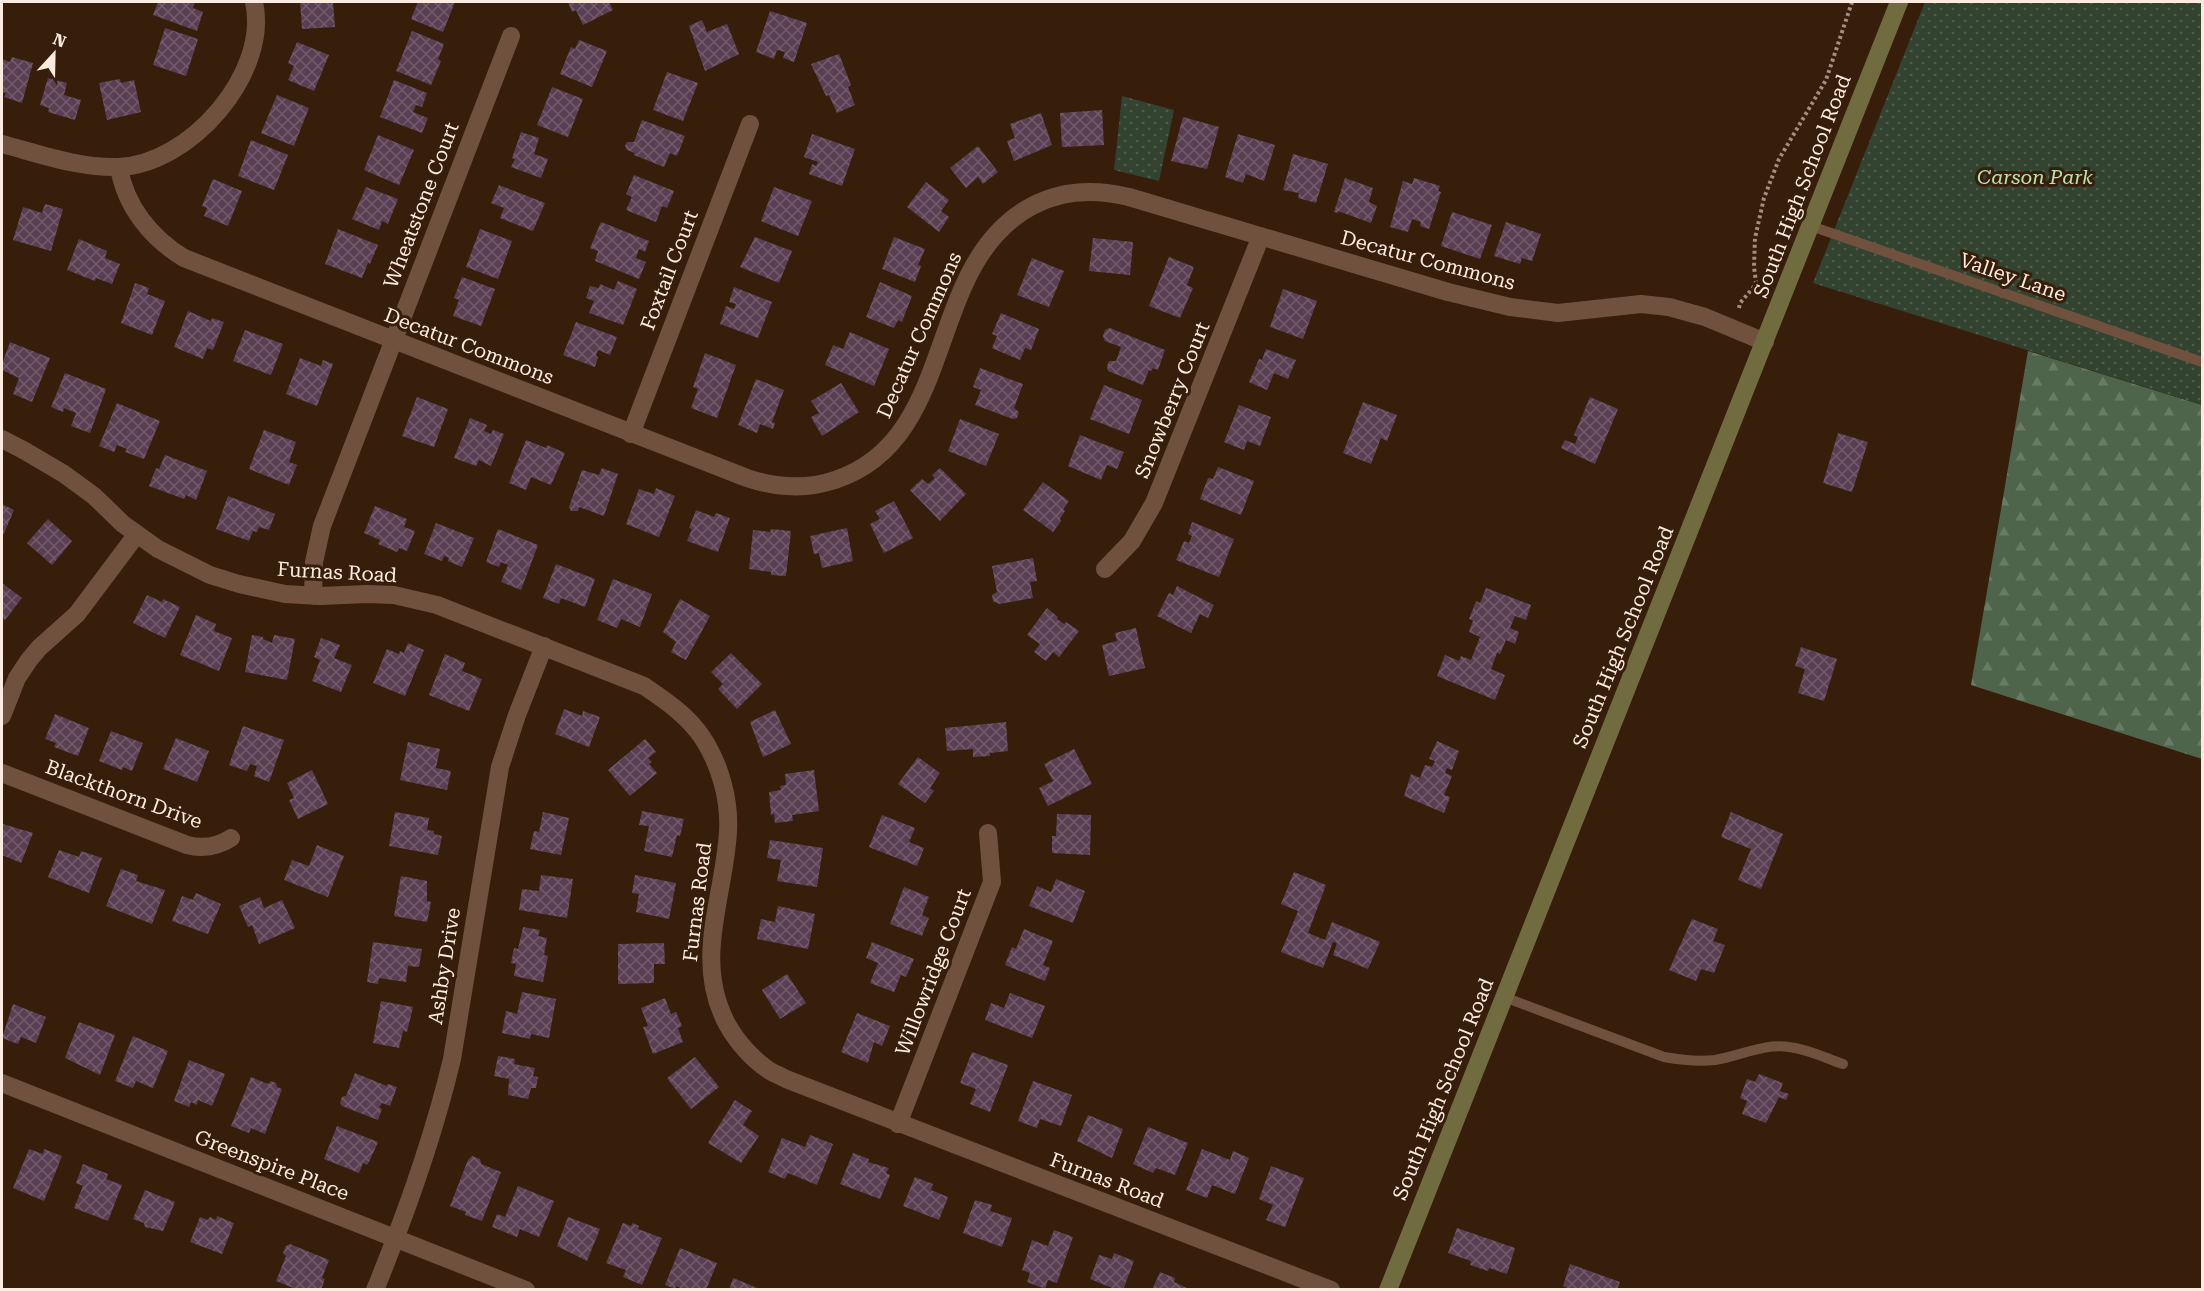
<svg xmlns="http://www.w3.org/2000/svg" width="2204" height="1291" font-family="'Roboto Serif',serif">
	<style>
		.forest { fill: url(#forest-firs) }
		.park { fill: url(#park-dots) }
		.building { fill: url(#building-cross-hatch) }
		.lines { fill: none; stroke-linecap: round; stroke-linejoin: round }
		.path { stroke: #a38e7f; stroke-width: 4; stroke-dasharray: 3 3; stroke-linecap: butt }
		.lane { stroke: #6f513e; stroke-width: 10 }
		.street { stroke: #6f513e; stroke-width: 18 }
		.secondary { stroke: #706c40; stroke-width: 18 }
		.labels { text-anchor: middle; stroke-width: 6; stroke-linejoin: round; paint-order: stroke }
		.park-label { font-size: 20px; font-style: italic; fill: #b9e2b2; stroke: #371e0b }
		.street-label { font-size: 20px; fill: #fdebe0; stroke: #371e0b }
	</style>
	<defs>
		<pattern id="forest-firs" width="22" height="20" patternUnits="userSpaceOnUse" patternTransform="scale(1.5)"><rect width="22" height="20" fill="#4f654b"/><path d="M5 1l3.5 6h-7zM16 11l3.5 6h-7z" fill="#697b65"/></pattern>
		<pattern id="park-dots" width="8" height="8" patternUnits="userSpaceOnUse" patternTransform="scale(1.5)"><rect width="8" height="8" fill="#32432f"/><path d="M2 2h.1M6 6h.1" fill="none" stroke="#515e4d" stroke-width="1.8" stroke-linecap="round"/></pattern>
		<pattern id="building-cross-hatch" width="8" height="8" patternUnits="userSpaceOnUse" patternTransform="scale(1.5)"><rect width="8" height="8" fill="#5a3f53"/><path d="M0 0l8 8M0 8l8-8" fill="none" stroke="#735b6b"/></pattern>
	</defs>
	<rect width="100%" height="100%" fill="#371e0b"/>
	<path class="forest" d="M2028,351l174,54v354l-231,-74z"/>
	<path class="park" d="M1925,2h277v403l-389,-122z
		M1122,96l52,14 -15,71 -45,-11z"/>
	<path class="building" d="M158,2h37l-2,6 10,4 -6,19 -44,-16z
		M300,2h33l2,25 -33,2z
		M418,2h37l-12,30 -32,-13z
		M568,2h41l4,8 -30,15 -7,-15 -4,2z
		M770,11l37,12 -13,39 -11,-4 2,-6 -8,-2 -3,9 -18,-7z
		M702,20l5,12 20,-8 12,30 -34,17 -16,-45z
		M165,28l33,11 -12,37 -33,-11z
		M412,31l32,13 -6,15 3,2 -10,24 -35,-14z
		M579,40l28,11 -15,36 -32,-13 11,-27 4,2z
		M297,42l32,13 -15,36 -26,-11 6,-14 -6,-3z
		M839,54l12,31 -3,2 7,18 -18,8 -8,-18 -3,1 -15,-32z
		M12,57l21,6 -11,40 -18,-6 2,-4 -4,-1v-33l8,3z
		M667,72l31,11 -15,38 -30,-11z
		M48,78l19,5 -3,12 17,5 -6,20 -27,-8 1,-4 -9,-3z
		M120,79l1,4 13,-3 7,32 -34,8 -8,-37z
		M394,80l33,13 -5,14 -6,-2 -3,7 15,6 -6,15 -42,-16z
		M552,87l31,12 -15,38 -31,-12z
		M277,95l32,13 -15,38 -33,-13z
		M1102,110l2,35 -42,2 -2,-34z
		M1041,113l11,32 -38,16 -7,-20 8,-3 -5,-14z
		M1183,117l36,10 -12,42 -36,-8z
		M642,120l43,16 -8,20 -7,-3 -6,14 -30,-12 1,-2 -8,-3 -2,-4 2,-4h7z
		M521,132l18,6 -5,16 14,5 -7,19 -30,-11 4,-8 -3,-1z
		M812,134l43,15 -13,37 -33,-12 3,-10 4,2 2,-4 -14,-5z
		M1238,134l37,11 -11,36 -18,-7 -3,9 -18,-6z
		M378,135l36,15 -15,35 -35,-15z
		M251,140l37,15 -14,35 -36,-14z
		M978,146l20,26 -15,12 -5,-7 -12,11 -16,-20z
		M1293,154l35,10 -12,39 -18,-5 1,-5 -16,-3z
		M634,175l40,16 -7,17 -5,-2 -6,16 -30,-12 6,-13 -6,-3z
		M1345,178l28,10 -4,14 8,4 -6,17 -33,-12v2l-4,-1z
		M1414,178l26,8 -2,5 3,1 -12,37 -9,-3 1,-4 -9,-3 -4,13 -18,-5 13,-46 9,3z
		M213,179l29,12 -14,35 -24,-10 3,-8 -5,-2z
		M926,182l23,18 -8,11 8,6 -10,15 -32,-25z
		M499,185l46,18 -12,28 -33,-13 4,-10 -13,-5z
		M366,187l32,12 -10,25 -6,-3 -3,9 -27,-11z
		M774,187l38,14 -14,35 -37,-15z
		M45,204l18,5 -12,42 -38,-11 10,-33 19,6z
		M1452,212l40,13 -12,34 -39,-13z
		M601,222l48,19 -4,11 -6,-3 -3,9 10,4 -7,17 -44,-18 3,-10 -8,-3z
		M1506,222l35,12 -9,27 -10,-3 -2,6 -26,-8z
		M338,229l40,16 -8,19 -2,-1 -6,15 -37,-14z
		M480,229l32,12 -14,38 -32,-12z
		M755,237l37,14 -13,32 -39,-16z
		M894,237l31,12 -7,16 3,1 -6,16 -33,-13z
		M1093,238l40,4 -3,33 -41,-4z
		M79,239l28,12 -2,7 15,6 -8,20 -16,-6 -1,3 -28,-11z
		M1169,257l25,10 -7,18 6,3 -13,30 -31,-12z
		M1032,258l32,13 -15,36 -32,-12z
		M462,277l33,12 -14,37 -28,-10 6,-16 -5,-2z
		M618,281l19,8 -14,36 -34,-12 5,-12 -8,-3 4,-12 9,2 1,-4 14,6z
		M880,282l32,14 -10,26 -4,-2 -4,8 -28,-11z
		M135,283l14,5 -2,6 18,7 -13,34 -31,-12z
		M734,287l38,15 -14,36 -38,-14 6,-18 8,3 2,-5 -7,-2z
		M1283,289l34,12 -14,38 -33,-12z
		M188,311l23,10 1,-3 12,4 -11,28 -6,-2 -4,11 -29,-12z
		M1001,313l38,16 -8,21 -6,-2 -5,12 -28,-12 5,-12 -5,-2z
		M576,322l41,15 -7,18 -12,-5 -2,6 2,1 -3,10 -32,-12z
		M1110,328l55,22 -7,20 -5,-2 -2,3 -2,-1 -6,15 -35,-14 -1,-5 2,-5h7l5,-14 -16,-6 -2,-5 2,-6z
		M245,330l38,14 -12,31 -38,-14z
		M850,332l39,17 -15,37 -49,-21 8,-20 10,4z
		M10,342l40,16 -18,44 -19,-8 6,-16 -17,-8v-6z
		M1266,349l30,11 -8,19 -14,-6 -7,17 -18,-8 10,-23 3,1z
		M705,353l31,12 -19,53 -26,-10 7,-19 -5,-2z
		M300,358l21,8 2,-6 10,4 -16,42 -31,-12z
		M980,368l43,16 -9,24 5,4 -2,6 -4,1 -38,-14 6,-15 -8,-3z
		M65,373l41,16 -16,44 -19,-7 5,-13 -12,-5 -1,4 -12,-5z
		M756,379l28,11 -12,32 3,1 -2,6 -13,-5 -3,9 -19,-8z
		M841,383l18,29 -37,24 -11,-19 8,-4 -8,-12z
		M1104,385l38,15 -13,34 -39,-15z
		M417,397l31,12 -14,38 -32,-11z
		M1590,397l28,12 -23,55 -34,-16 4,-8 10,4 3,-7 -4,-2z
		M1363,402l34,13 -10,26 -6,-3 -10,26 -28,-11z
		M117,403l43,18 -16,38 -19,-7 2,-3 -10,-4 -3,7 -15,-6z
		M1239,405l32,12 -11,29 -13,-5 -3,9 -20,-8z
		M470,418l17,7 -3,6 7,3 2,-4 11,4 -13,32 -12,-6 -3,6 -22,-8z
		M960,419l39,15 -13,32 -38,-15z
		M264,430l32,12 -7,20 8,3 -8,20 -40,-16z
		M1838,433l30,9 -16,50 -29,-9z
		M1080,435l44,17 -7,17 -10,-4 -6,15 -33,-14z
		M526,440l20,8 1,-3 18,8 -14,32 -20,-8 -5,13 -17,-7z
		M165,455l42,16 -11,29 -10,-5 -2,4 -35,-13 7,-18 3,1z
		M1218,467l36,14 -13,34 -41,-16 8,-21 5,1z
		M602,468l16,6 -14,42 -25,-9 -1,4h-7l-2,-4 13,-37 17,5z
		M940,468l26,26 -26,27 -30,-31 12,-11 6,5 7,-6 -3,-3z
		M1043,482l26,19 -6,8 2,2 -5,8 1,2 -8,11 -30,-22z
		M656,488l19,8 -16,41 -33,-13 13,-35 15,5z
		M228,496l47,18 -6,16 -10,-3 -2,5 -4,-1 -4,10 -33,-12z
		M894,501l19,37 -29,15 -14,-29 10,-5 -5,-8z
		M2,504l12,6 -12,28z
		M375,506l32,13 -3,8 11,4 -8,20 -8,-3 -2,4 -19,-8 2,-4 -16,-7z
		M696,510l18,7 2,-4 14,5 -12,34 -31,-11 5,-12 -3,-1z
		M48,519l24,22 -20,24 -25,-22z
		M1192,522l42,17 -15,38 -43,-17 8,-19 5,2 3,-7 -4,-2z
		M436,523l38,15 -12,29 -14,-6 1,-3 -5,-2 -2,5 -18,-7z
		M847,528l6,33 -31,7 -3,-15 -5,1 -4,-18z
		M498,529l40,16 -17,45 -20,-8 7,-17 -7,-3 -2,5 -13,-5z
		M771,529l20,2 -5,45 -15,-1v-3l-22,-3 4,-39 17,2z
		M1033,558l4,23 -7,1 3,16 -34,6 -6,-3 -1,-6 5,-3 -5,-26z
		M556,564l39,15 -10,28 -24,-9 -2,6 -16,-6z
		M613,579l39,15 -12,33 -19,-8 -4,9 -20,-8z
		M2,583l20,15 -17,22 -3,-2z
		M1177,586l37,19 -6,13 -8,-4 -9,19 -34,-17 12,-23 4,2z
		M1486,588l45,17 -5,15 -11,-4 -5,12 9,4 -4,12 -9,-4 -6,14 -3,-1 -6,16 14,6 -10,25 -58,-24 8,-21 14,6 2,-5 10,4 9,-23 -11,-5 4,-12 -4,-1 7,-18 4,2z
		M147,595l15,7 1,-3 17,8 -15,31 -32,-15z
		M680,599l30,17 -24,44 -15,-8 5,-10 -13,-10z
		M1047,608l11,9 -1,2 7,5 2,-2 13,9 -20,26 -6,-5 -7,9 -12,-9 6,-8 -13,-9z
		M196,615l20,9 -2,7 18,7 -13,33 -39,-16z
		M1136,628l9,40 -36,8 -7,-31 15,-4 -2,-8z
		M252,635l11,2v2l9,4 2,-8 21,4 -8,41 -42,-8z
		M321,638l19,7 -6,13 18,7 -11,27 -29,-11 8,-21 -6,-3z
		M408,643l16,7 -19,46 -32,-13 14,-34 12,5 1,-3 4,2z
		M1801,647l36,12 -13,42 -26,-8 7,-24 -10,-3z
		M731,653l31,31 -25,25 -19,-20 5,-5 -12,-12z
		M445,654l20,9 -3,8 20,8 -13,32 -40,-16z
		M564,709l18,7 1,-5 17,6 -11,30 -34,-13z
		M775,710l16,34 -28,13 -13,-35z
		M55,714l34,14 -11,28 -24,-9 2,-4 -11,-4z
		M1006,722l2,29 -18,2v3l-17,1v-8l-26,2 -2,-23z
		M243,726l41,14 -15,42 -15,-6 3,-10 -7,-2 -3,7 -18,-6z
		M111,731l32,12 -11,28 -9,-4 -1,3 -23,-9z
		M176,738l33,13 -12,31 -34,-13z
		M645,739l11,13 -8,6 4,4 -3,2 8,9 -27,23 -22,-26z
		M1437,741l22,10 -7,19 -5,-2 -2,5 7,3 -8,19 6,2 -6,16 -40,-17 7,-22 9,4 5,-13 7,2 3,-6 -6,-2z
		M408,742l32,7 -4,19 15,3 -4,19 -47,-10z
		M1074,749l18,35 -44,22 -9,-18 14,-7 -9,-17z
		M918,757l22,16 -10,15 4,3 -9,12 -27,-19z
		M312,770l16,34 -30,15 -9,-19 5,-2 -7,-15z
		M814,770l5,41 -27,4 1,6 -18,2 -1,-9 -3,1 -2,-23 12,-2 -1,-4 6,-1 -1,-11z
		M642,811l42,8 -4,17 -3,-1 -5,22 -28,-6 5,-25 -10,-1z
		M395,812l34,6 -2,12 7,1v3l8,2 -4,19 -49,-9z
		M543,812l26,6 -8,37 -31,-6 4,-18 5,1z
		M1731,812l52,22 -22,55 -23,-9 13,-31 -30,-12z
		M1057,814l34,1 -1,40 -38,-2v-17h4z
		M882,815l33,13 -6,14 15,6 -7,18 -48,-19z
		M3,824l30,9 -12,30 -19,-8z
		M770,840l53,8 -6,39 -40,-6 4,-21 -14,-2z
		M317,845l27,11 -16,41 -44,-17 8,-20 17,6z
		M59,850l20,7 2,-6 21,7 -13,35 -41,-16z
		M121,869l17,6 -2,6 29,9 -13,34 -46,-18z
		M1294,872l32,13 -18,48 17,7 7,-18 48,20 -12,27 -35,-14 4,-12 -4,-1 -10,26 -42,-16 17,-41 -17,-7z
		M541,875l32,4 -6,39 -48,-8 3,-21 17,2z
		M635,875l41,8 -7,36 -33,-7 3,-18 -7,-1z
		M401,876l26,5v20l4,1 -4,20 -33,-6z
		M1056,879l29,12 -12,32 -44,-17 8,-20 14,6z
		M904,887l25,10 -7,18 7,3 -7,18 -32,-12z
		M196,893l25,11 -13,30 -36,-13 10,-25 11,4z
		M260,897l4,11 18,-8 13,28 -36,16 -7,-19 -4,2 -9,-21z
		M778,906l37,8 -7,35 -51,-10 4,-20 14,3z
		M1692,919l26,10 -5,12 12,4 -11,28 -13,-4 -5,12 -27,-11z
		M523,927l17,3 -2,6 9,2 -3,17 4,1 -5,26 -29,-6 2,-12 -5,-1 3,-15 4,1z
		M1024,929l29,12 -10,24 7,3 -5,13 -40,-16 7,-18 4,2z
		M373,942l49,7 -3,18 -11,-1 -2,16 -27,-4 -1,6 -11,-2z
		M872,942l42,17 -8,18 -5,-2 -7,17 -24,-9 8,-20 -12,-5z
		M664,943l1,21h-11v19l-36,1v-40z
		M787,974l19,29 -26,16 -18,-29z
		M522,992l34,7 -7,39 -18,-4 -1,5 -28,-6 4,-22 11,3z
		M1010,993l35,13 -13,32 -47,-18 6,-17 13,5z
		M665,998l6,16 5,-2 6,14 -4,2 5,14 -30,12 -10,-27 5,-1 -7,-18z
		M381,1001l32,6 -6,25 -4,-1 -4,17 -26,-5z
		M13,1004l33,13 -10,26 -15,-6 -3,7 -16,-6z
		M857,1013l33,13 -8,20 -8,-4 -6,21 -27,-11z
		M79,1022l36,13 -15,40 -35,-17z
		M133,1036l35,15 -15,37 -17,-7 -3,7 -18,-7z
		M972,1052l36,13 -18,47 -20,-8 6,-15 -16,-6z
		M498,1056l17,3 -1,5 21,4 -2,8 5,1 -2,11h-5l-3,11 -20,-4 1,-16 -15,-3z
		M695,1057l24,30 -28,22 -24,-31z
		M189,1060l36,14 -13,32 -14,-6 -1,5 -6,-3 -2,5 -15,-6z
		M355,1073l32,13 1,-2 9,3 -7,19 -8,-3 -3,5 3,1 -4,11 -36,-14 -2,-3 2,-6 4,-1z
		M1759,1074l24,9 -3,8 9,3 -3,6 -7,-3 -13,26 -24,-9 5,-13 -7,-3 7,-19 8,3z
		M251,1077l17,7 3,-3 5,2 1,4 5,2 -17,45 -14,-6 -2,5 -18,-7z
		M1033,1081l39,14 -11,31 -21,-7 -3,9 -19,-7z
		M735,1100l17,11 -9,14 16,11 -18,27 -33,-20z
		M1088,1115l35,14 -11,29 -35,-17z
		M337,1126l41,16 -8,18 -3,5 -4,-2 -4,10 -35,-14z
		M1148,1127l40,16 -13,32 -19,-7 -3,5 -20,-9z
		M810,1135l23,9 -16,41 -29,-12 -3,6 -17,-7 14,-34 23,9z
		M29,1149l14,5 1,-5 18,7 -18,45 -31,-13z
		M1202,1149l28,11 3,-9 16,7 -14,36 -23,-9 -5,13 -21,-8z
		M853,1153l16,6 -1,3 21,6 -3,5 4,2 -10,24 -40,-15z
		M472,1156l8,3 1,5 20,8 -19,49 -17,-6 1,-3 -16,-6 18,-46z
		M83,1164l25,10 -2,5 16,6 -14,36 -34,-13 9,-22 -7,-3z
		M1271,1166l33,12 -19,49 -19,-7 7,-15 -14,-6z
		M915,1177l18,7 -2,6 17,7 -9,23 -36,-14z
		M518,1186l36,15 -15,36 -19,-8 -3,8 -25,-10 5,-13 8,3z
		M145,1190l30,12 -12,29 -18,-4 -1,-4 -11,-4z
		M975,1200l17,5 -2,6 22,7 -10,29 -39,-14z
		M217,1216l17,7 -12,31 -32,-12 10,-25 8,3 2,-3 6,3z
		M568,1217l32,12 -13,32 -30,-15z
		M623,1223l8,3 2,-3 6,3 -1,3 24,9 -20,47 -19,-8 3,-7 -20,-7z
		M1457,1228l58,20 -8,26 -18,-6 -1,3 -18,-6 1,-4 -23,-8z
		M1054,1230l19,7 -16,46 -9,-3 -3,9 -18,-7 3,-9 -8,-3 10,-30 16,6z
		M290,1244l39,16 -7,18 3,1 -4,11h-23l-22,-9 10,-25 -3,-3 3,-7z
		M680,1248l37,15 -11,27h-21l-9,-4 -1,3 -10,-4z
		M1114,1253l20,8 -11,29h-6l-27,-11 9,-24 13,4z
		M1570,1264l50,18 -3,8h-46l-8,-4z
		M1160,1272l15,6 -1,4 17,8h-39z
		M733,1278l27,11v1h-31z"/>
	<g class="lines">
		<path class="path" d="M1739,308l1,-5 13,-15 3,-6 -2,-15 1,-29 9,-40 15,-39 47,-79 26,-78"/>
		<path class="lane" d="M1811,226l391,136
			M1504,997l160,60c17,3 34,5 51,3 25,-4 49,-17 74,-13 19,2 36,11 54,17"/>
		<path class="street" d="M2,144c38,10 76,24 116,23 72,-2 152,-94 136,-165
			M119,167c6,39 32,71 65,91l563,220c30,10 58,12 88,2 125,-41 88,-216 197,-274 30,-16 64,-17 97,-9l319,95 62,15 48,6 83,-9 28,3 36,10 60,25
			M631,434l119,-310
			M2,439l23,12 39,23 30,22 29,28 35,25 52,26 29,9 46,10 35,2 47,-2 27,1 43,10 207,81c22,15 43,29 58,51 18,27 28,63 26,95 -4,67 -35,128 -1,192 10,18 26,36 43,47 5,3 11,5 16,8l545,211
			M1105,569l27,-28 22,-38 107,-267
			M313,596l1,-34 8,-36 189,-490
			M2,716l15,-38 12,-18 10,-12 38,-34 60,-80
			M2,773l185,72c16,4 30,2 44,-7
			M2,1083l524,207
			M898,1124l94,-242 -4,-49
			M375,1290c31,-76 58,-151 77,-231l48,-292 17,-52 27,-69"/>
		<path class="secondary" d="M1388,1290l511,-1288"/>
	</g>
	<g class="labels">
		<g class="park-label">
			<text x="2035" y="184">Carson Park</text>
		</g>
		<g class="street-label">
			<text transform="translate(1802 186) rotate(-69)" y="7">South High School Road</text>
			<text transform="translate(421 205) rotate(-69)" y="7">Wheatstone Court</text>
			<text transform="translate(1428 260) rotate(15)" y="7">Decatur Commons</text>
			<text transform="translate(669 270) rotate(-69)" y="7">Foxtail Court</text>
			<text transform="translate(2013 277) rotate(19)" y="7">Valley Lane</text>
			<text transform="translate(919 335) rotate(-66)" y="7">Decatur Commons</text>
			<text transform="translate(469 346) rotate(21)" y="7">Decatur Commons</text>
			<text transform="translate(1172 400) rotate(-68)" y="7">Snowberry Court</text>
			<text transform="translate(337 572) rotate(3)" y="7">Furnas Road</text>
			<text transform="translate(1623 637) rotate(-68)" y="7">South High School Road</text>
			<text transform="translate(124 794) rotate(20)" y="7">Blackthorn Drive</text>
			<text transform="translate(697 902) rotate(-83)" y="7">Furnas Road</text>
			<text transform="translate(444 966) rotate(-81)" y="7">Ashby Drive</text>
			<text transform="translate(933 972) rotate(-69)" y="7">Willowridge Court</text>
			<text transform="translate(1443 1089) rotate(-68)" y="7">South High School Road</text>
			<text transform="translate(272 1165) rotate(21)" y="7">Greenspire Place</text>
			<text transform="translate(1107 1180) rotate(21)" y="7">Furnas Road</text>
		</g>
	</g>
	<rect width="2204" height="1291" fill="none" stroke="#fdebe0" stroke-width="6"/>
	<g transform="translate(54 54) rotate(22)" stroke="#371e0b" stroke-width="4.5" paint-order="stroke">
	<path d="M0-4.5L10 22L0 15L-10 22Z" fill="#fdebe0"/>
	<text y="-9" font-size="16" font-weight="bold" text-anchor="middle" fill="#fdebe0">N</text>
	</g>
</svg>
